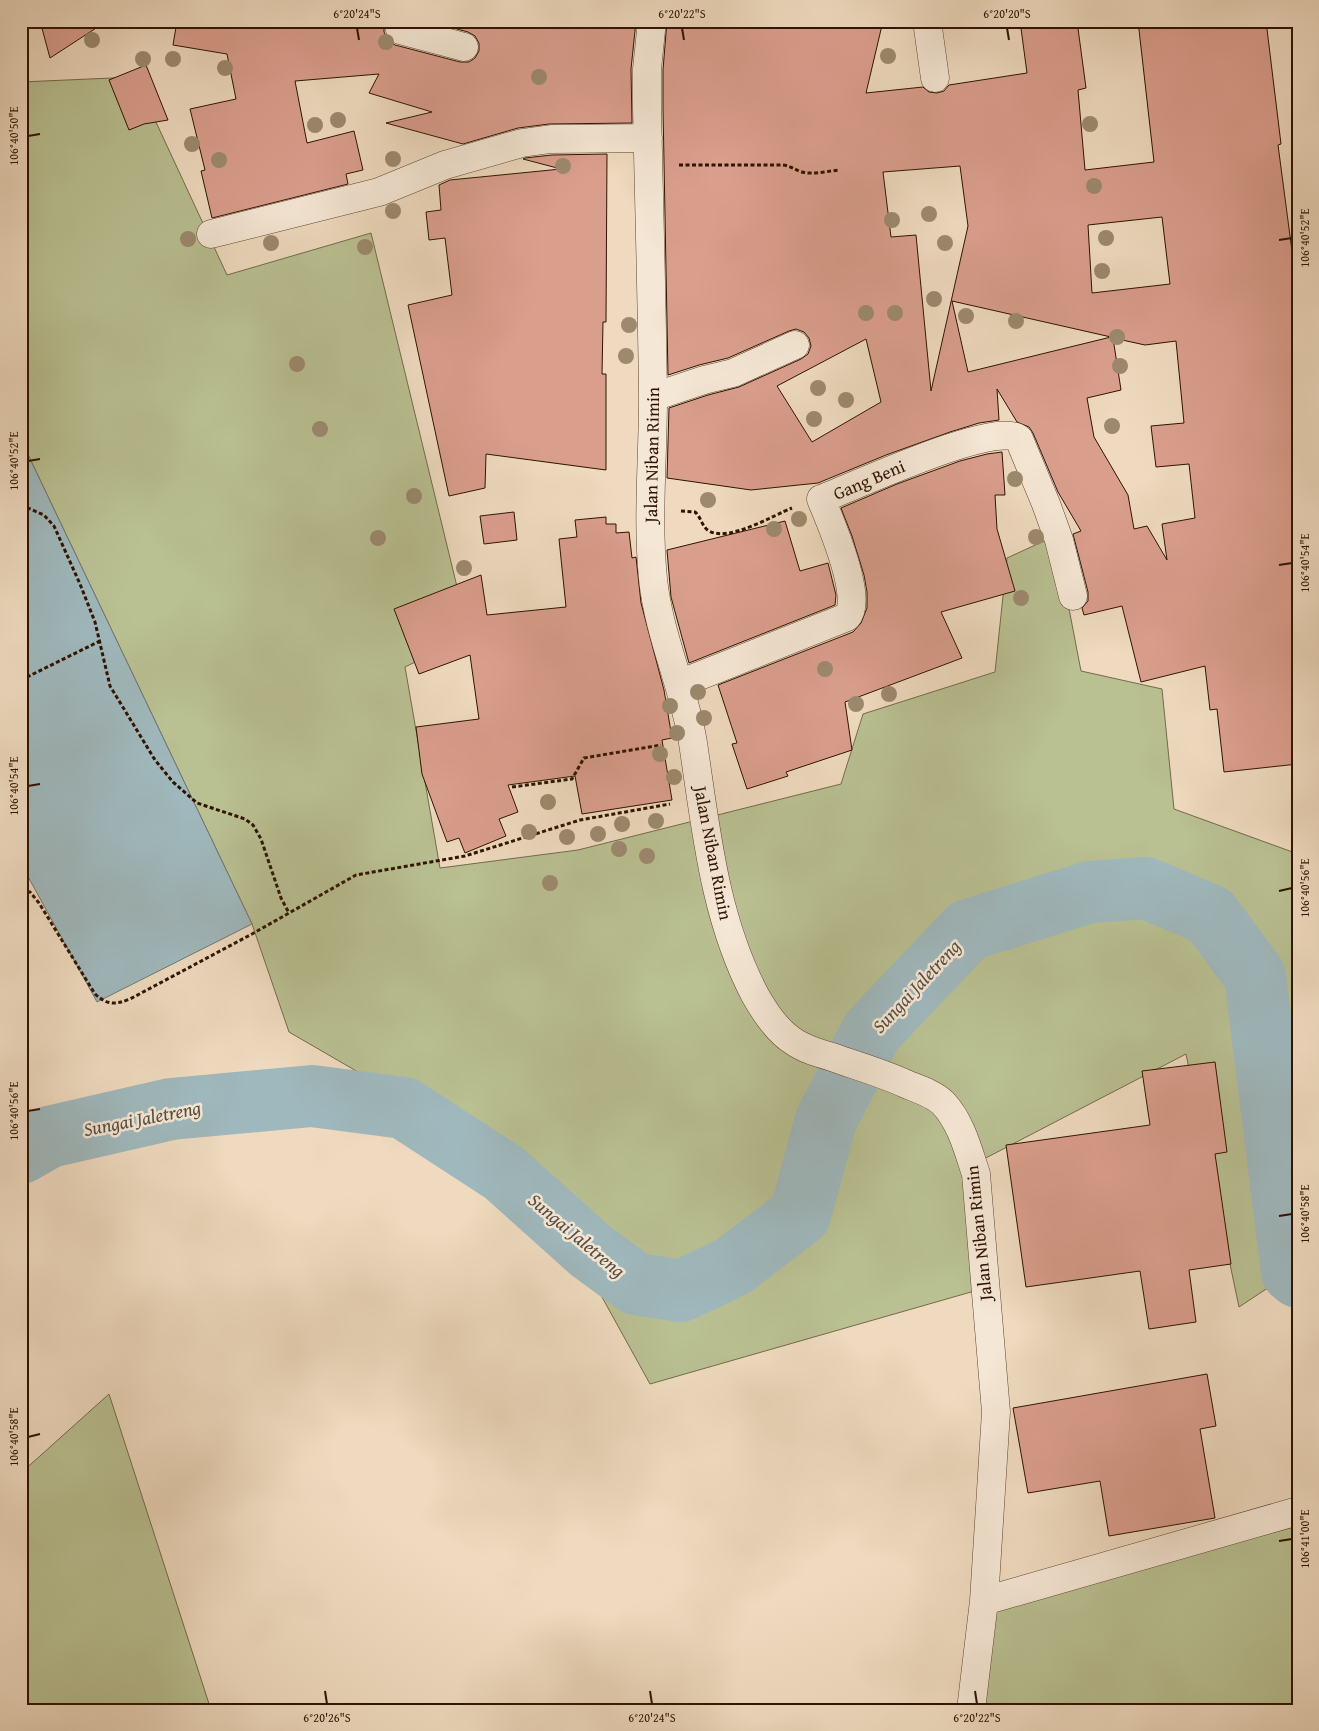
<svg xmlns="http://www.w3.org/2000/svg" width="1319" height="1731" font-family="'Gentium Book Plus',serif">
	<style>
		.green { fill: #b9c092; stroke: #746a49 }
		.water { fill: #9fb8bd; stroke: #727671 }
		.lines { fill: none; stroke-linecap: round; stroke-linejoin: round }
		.river { stroke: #9fb8bd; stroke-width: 62 }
		.building { fill: #da9e8d; stroke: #2f1300; fill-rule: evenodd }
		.minor-casing { stroke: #5f4530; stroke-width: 29 }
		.path { stroke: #2f1300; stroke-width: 3; stroke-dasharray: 4 2.5; stroke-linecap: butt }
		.minor { stroke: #f5e7d5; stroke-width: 28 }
		.tree { fill: #9c896e }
		.ticks { fill: none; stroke: #2f1300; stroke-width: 2 }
		.labels { text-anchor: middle; stroke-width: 5; stroke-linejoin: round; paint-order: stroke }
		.street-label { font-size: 18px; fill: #2f1300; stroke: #f5e7d5 }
		.water-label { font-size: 19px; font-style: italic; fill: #564d42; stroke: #f5e7d5 }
		.neatline { fill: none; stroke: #2f1300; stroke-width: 2 }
		.ticks-label { font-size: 12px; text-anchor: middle; fill: #2f1300 }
	</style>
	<rect width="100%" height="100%" fill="#efdabf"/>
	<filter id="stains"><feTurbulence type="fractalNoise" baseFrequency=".004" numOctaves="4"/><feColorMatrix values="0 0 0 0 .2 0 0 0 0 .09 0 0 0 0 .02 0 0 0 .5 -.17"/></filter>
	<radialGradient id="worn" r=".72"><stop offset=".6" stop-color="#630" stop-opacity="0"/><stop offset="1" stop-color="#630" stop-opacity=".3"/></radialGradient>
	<path class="green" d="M135,77l92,198 144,-42 98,403 -64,31 35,201 138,-18 263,-66 22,-70 132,-42 12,-114 48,-22 26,135 81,18 12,120 124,45v414l-59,39 -53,-253 -206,107 -2,129 -328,94 -116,-210 -245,-142 -37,-108 -231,-484v-358z
		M109,1394l102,316h-190v-237z
		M1298,1526v184h-320l8,-104z"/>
	<path class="water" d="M21,440l231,484 -155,78 -76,-138z"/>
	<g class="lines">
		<path class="river" d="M21,1153l28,-16 122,-28 141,-13 92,12 100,65 87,78 45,33 45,7 51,-24 68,-52 26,-95 46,-89 96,-101 122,-38 56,-4 64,27 45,61 37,296 6,5"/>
	</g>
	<path class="building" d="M40,21h67l-57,37z
		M177,21h207v11l4,8 7,5 65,17h9l6,-4 4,-7v-8l-4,-7 -7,-4 -40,-11h208l-5,48 1,54 -83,1 -31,4 -55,16 -77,-21 46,-11 -63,-19 10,-19 -84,7 12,62 47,-12 9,39 -17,4 2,10 -136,34 -11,-47 4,-1 -15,-61 46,-10 -9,-45 -54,-9z
		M667,21h216l-17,72 57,-6 6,5 8,1 7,-2 5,-6 78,-12 -7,-52h57l9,67 -8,2 7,80 69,-8 -16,-141h128l15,123 -3,1 16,121h-2l6,51v447l-74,8 -7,-63 -7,1 -5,-44 -64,16 -19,-76 -38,9 -2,-7 6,-7v-9l-15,-58 8,-3 -23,-39 -25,-59 -4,-6 -12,-5 -20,-33 2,31 -20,3 -29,9 -64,23 -68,28 -67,7 -84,-12 2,-70 39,-13 31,-8 62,-28 7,-5 3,-8 -2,-8 -5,-6 -8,-3 -7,2 -61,27 -29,7 -31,10 -5,-267v-38zM960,166l8,60 -37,165 -15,-156 -25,2 -8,-65zM1162,217l8,67 -78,9 -4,-68zM952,301l159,36 -143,35zM1113,338l32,7 31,-4 8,82 -33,3 5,41 33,-3 6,54 -33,6 5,36 -20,-34 -13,3 -6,-34 -34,-58 -7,-39 34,-8zM866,339l15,63 -69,40 -35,-56z
		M146,65l22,55 -24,4 -15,6 -20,-50z
		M607,154l-1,168h-3l-1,52h4v96l-120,-16 -1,34 -36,8 -41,-191 44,-10 -7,-57 -16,2 -3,-28 15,-2 -2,-25 11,-5 111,-11 -38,-10 2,-1 27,-3z
		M1002,452l3,43h-10l2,34 18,62 -74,21 21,46 -117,44 7,48 -66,22 2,4 -41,13 -15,-45 5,-1 -19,-58 135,-53 8,-9 6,-15v-16l-3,-17 -12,-39 -11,-28 56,-24 63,-23 27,-7z
		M514,512l3,28 -33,4 -4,-28z
		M606,517v7h10v9l13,-1 3,26 4,-1 5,46 23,87 8,48 -10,2 10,60 -90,14 -7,-38 -67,9 10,27 -19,7 7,17 -41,17 -6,-15 -12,4 -25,-68 -6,-47 63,-8 -9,-64 -51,19 -25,-65 87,-34 6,40 79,-8 -7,-68 18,-2 -2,-17z
		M785,521l15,50 28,-8 8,32 -1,10 -146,58 -18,-66 -4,-47z
		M1215,1062l12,90 -12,2 16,110 -42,6 7,52 -47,7 -9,-58 -114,16 -20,-142 144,-20 -8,-54z
		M1207,1374l9,52 -16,3 15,89 -106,18 -9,-55 -72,12 -15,-85z"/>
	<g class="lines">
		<defs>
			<path id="minor" d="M399,21l1,9 64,17
				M652,21l-5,48v39c2,96 5,193 6,290 0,60 -6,121 0,181 6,57 31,108 40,164 13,86 21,174 62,252 9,16 22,36 38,46 11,8 25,12 39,16 25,9 50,16 74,27 12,5 28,10 37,19 18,19 25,47 33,71l20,238 -12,189 -13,109
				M927,21l8,57
				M211,234l168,-42 66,-27 77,-22 29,-4 97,-1
				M653,397l51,-17 29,-7 62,-28
				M679,684l168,-67c17,-18 -17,-96 -26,-118 30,-11 177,-80 198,-60l27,65 13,36 14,56
				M984,1601l314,-90"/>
		</defs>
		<use href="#minor" class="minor-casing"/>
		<path class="path" d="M679,165h104c8,1 12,5 19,7 11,3 26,-1 37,-2
			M21,505l23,10 10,11 26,58 15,38 15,64 45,74 18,22 24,21 48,16 8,6 8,14 20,59 8,15
			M681,511l14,1c6,5 7,15 14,19 20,11 63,-15 83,-23
			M21,680l79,-39
			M512,787l60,-8 12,-21 77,-13
			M21,891l9,1 9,11 56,91c12,11 20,11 35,5l122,-65 104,-59 109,-19 115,-36 90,-16"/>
		<use href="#minor" class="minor"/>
	</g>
	<g class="tree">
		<circle cx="92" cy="40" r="8"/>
		<circle cx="386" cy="42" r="8"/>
		<circle cx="888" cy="56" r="8"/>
		<circle cx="143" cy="59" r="8"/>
		<circle cx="173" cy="59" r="8"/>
		<circle cx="225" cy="68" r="8"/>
		<circle cx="539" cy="77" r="8"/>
		<circle cx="338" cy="120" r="8"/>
		<circle cx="1090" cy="124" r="8"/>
		<circle cx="315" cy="125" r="8"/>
		<circle cx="192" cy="144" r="8"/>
		<circle cx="393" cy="159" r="8"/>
		<circle cx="219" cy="160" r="8"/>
		<circle cx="563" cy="166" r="8"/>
		<circle cx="1094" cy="186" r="8"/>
		<circle cx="393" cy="211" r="8"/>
		<circle cx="929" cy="214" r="8"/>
		<circle cx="892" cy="220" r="8"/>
		<circle cx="1106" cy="238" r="8"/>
		<circle cx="188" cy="239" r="8"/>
		<circle cx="271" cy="243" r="8"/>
		<circle cx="945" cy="243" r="8"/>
		<circle cx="365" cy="247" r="8"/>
		<circle cx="1102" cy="271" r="8"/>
		<circle cx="934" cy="299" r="8"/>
		<circle cx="866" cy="313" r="8"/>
		<circle cx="895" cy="313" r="8"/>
		<circle cx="966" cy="316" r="8"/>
		<circle cx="1016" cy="321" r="8"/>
		<circle cx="629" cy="325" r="8"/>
		<circle cx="1117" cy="337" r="8"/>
		<circle cx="626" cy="356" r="8"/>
		<circle cx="297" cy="364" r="8"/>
		<circle cx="1120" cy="366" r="8"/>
		<circle cx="818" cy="388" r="8"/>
		<circle cx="846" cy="400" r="8"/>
		<circle cx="814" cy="419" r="8"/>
		<circle cx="1112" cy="426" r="8"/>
		<circle cx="320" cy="429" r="8"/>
		<circle cx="1015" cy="479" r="8"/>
		<circle cx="414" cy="496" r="8"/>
		<circle cx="708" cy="500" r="8"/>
		<circle cx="799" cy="519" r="8"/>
		<circle cx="774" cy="529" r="8"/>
		<circle cx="1036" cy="537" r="8"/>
		<circle cx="378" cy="538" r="8"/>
		<circle cx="464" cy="568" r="8"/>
		<circle cx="1021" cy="598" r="8"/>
		<circle cx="825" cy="669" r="8"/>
		<circle cx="698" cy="692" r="8"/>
		<circle cx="889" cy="694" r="8"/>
		<circle cx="856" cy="704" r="8"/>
		<circle cx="670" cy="706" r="8"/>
		<circle cx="704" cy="718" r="8"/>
		<circle cx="677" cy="733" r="8"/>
		<circle cx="660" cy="754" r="8"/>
		<circle cx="674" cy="777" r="8"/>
		<circle cx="548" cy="802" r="8"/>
		<circle cx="656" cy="821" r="8"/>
		<circle cx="622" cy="824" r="8"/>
		<circle cx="529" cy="832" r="8"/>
		<circle cx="598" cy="834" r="8"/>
		<circle cx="567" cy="837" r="8"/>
		<circle cx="619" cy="849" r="8"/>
		<circle cx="647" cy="856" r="8"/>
		<circle cx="550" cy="883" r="8"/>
	</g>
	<path class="ticks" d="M357,28l2,12M682,28l2,12M1007,28l2,12M28,136l12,-2M1279,240l13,-2M28,461l12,-2M1279,565l13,-2M28,786l12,-2M1279,891l13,-3M28,1111l12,-2M1279,1216l13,-2M28,1437l12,-3M1279,1541l13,-2M325,1691l2,13M650,1691l2,13M975,1691l2,13"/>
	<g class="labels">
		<g class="street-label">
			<text transform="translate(652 455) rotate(-89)" y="6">Jalan Niban Rimin</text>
			<text transform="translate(869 480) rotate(-23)" y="6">Gang Beni</text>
			<text transform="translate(713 853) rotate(79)" y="6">Jalan Niban Rimin</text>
			<text transform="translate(979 1233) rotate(-96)" y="6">Jalan Niban Rimin</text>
		</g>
		<g class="water-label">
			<text transform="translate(916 986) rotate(-47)" y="7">Sungai Jaletreng</text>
			<text transform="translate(142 1118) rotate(-11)" y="7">Sungai Jaletreng</text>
			<text transform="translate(577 1235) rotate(40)" y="7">Sungai Jaletreng</text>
		</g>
	</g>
	<rect width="1319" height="1731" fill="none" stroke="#efdabf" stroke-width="55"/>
	<rect x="28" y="28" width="1264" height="1676" class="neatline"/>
	<g class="ticks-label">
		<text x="357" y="18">6°20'24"S</text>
		<text x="682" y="18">6°20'22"S</text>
		<text x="1007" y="18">6°20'20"S</text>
		<text transform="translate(14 136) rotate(-90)" y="4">106°40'50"E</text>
		<text transform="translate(1305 238) rotate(-90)" y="4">106°40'52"E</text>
		<text transform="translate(14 461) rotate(-90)" y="4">106°40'52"E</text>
		<text transform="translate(1305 563) rotate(-90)" y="4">106°40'54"E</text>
		<text transform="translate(14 786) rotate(-90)" y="4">106°40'54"E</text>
		<text transform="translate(1305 888) rotate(-90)" y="4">106°40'56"E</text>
		<text transform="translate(14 1111) rotate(-90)" y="4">106°40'56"E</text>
		<text transform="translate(1305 1214) rotate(-90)" y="4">106°40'58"E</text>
		<text transform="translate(14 1437) rotate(-90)" y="4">106°40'58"E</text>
		<text transform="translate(1305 1539) rotate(-90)" y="4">106°41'00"E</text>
		<text x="327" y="1722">6°20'26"S</text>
		<text x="652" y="1722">6°20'24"S</text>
		<text x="977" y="1722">6°20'22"S</text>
	</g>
	<rect width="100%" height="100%" filter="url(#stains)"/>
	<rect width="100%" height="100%" fill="url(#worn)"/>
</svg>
